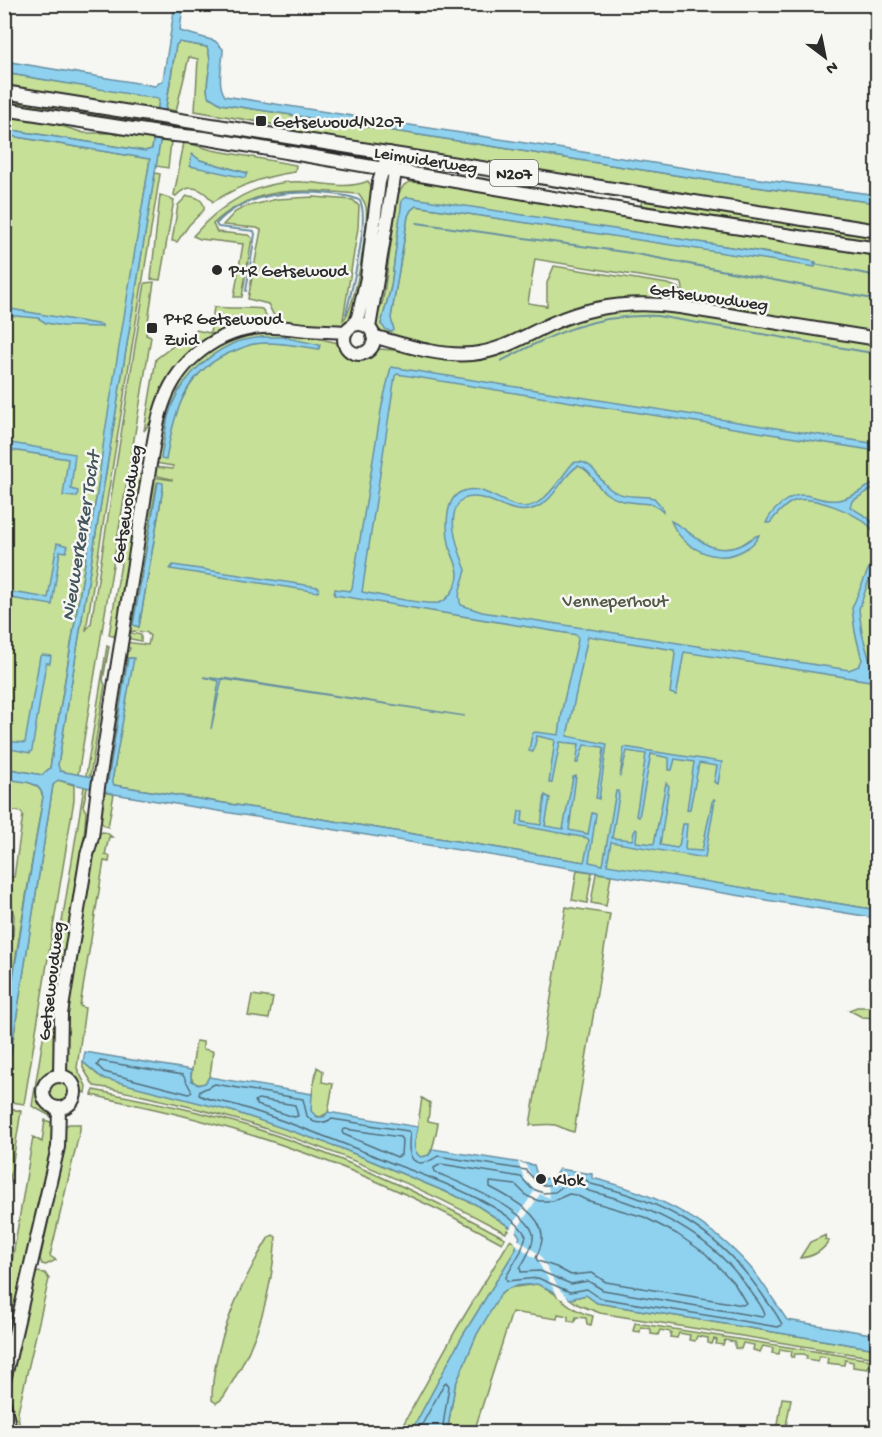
<svg xmlns="http://www.w3.org/2000/svg" width="882" height="1437" font-family="'Gochi Hand',sans-serif">
	<style>
		.green { fill: #c6e097; stroke: #788661; stroke-width: 1.5; fill-rule: evenodd }
		.water { fill: #8fd2f0; stroke: #678fa1; stroke-width: 1.5 }
		.pier { fill: #f6f6f2 }
		.lines { fill: none; stroke-linecap: round; stroke-linejoin: round }
		.shore { stroke: #536e7a; stroke-width: 1.5 }
		.stream { stroke: #678fa1; stroke-width: 2 }
		.secondary-casing { stroke: #2b2b2b; stroke-width: 16 }
		.primary-casing { stroke: #2b2b2b; stroke-width: 16 }
		.secondary { stroke: #f6f6f2; stroke-width: 12 }
		.primary { stroke: #f6f6f2; stroke-width: 12 }
		.poi-dot { fill: #2b2b2b; stroke: #f6f6f2; stroke-width: 2 }
		.labels { text-anchor: middle; stroke-width: 5; stroke-linejoin: round; paint-order: stroke }
		.shield { fill: #f6f6f2; stroke: #686867; stroke-width: 1.5 }
		.shield-label { font-size: 16px; font-weight: bold; fill: #2b2b2b }
		.poi-label { font-size: 18px; fill: #2b2b2b; stroke: #f6f6f2; text-anchor: start }
		.street-label { font-size: 18px; fill: #2b2b2b; stroke: #f6f6f2 }
		.park-label { font-size: 18px; fill: #525846; stroke: #f6f6f2 }
		.water-label { font-size: 20px; font-style: italic; fill: #44555c; stroke: #f6f6f2 }
	</style>
	<rect width="100%" height="100%" fill="#f6f6f2"/>
	<filter id="ink" filterUnits="userSpaceOnUse"><feTurbulence type="fractalNoise" baseFrequency=".0167" numOctaves="2"/><feDisplacementMap in="SourceGraphic" scale="12" xChannelSelector="R" yChannelSelector="G"/><feConvolveMatrix kernelMatrix="1 2 1 2 8 2 1 2 1" color-interpolation-filters="sRGB"/></filter>
	<g filter="url(#ink)">
		<path class="green" d="M179,42l28,5c8,21 -3,29 1,48l13,9 511,80 145,19v22l-568,-89 -38,-12 -76,-13 3,-52 -9,-2 -13,54 -10,-2 10,-64z
			M4,73l155,25 -1,11 -26,-1 -127,-20z
			M4,97l153,24 -1,7 -151,-23z
			M4,113l35,6 45,14h36l34,6 -2,10 -7,2 -140,-22z
			M5,135l145,24 -53,334 -47,275 -8,7 -37,-7z
			M160,141l11,1 -3,26 -12,-2z
			M184,142l28,8 84,15 -1,7c-31,4 -56,13 -82,30 -10,-14 -24,-20 -37,-6l-2,-1zM192,154l8,6 47,13 -57,-7z
			M155,173l5,1 -74,456 5,-6 54,-341 9,-1 -8,53 5,2 -73,438 -19,-4 -1,-6z
			M368,181l6,11 -13,86 2,2 -12,42 -6,4 -68,-4 -9,-18 -20,-5 13,-69 -4,-2 -34,-3 12,-13 10,-5 32,-8 37,-2 39,3 6,6 -1,22 -15,92c12,-10 26,-96 23,-113 -1,-5 -4,-9 -7,-13 -54,-4 -102,-11 -146,30l4,8 31,3 4,3 -10,59h-8l9,-53 -43,-5 -7,-3c27,-32 67,-57 110,-54 23,1 43,8 65,-1z
			M409,182l20,1 49,9 83,10 316,49v84l-192,-31 -3,-21 -147,-24 -7,44 19,3v-23l7,-17 114,18 11,4 2,5 -4,9 -46,-1 -148,48 -30,1 -1,-3 -26,-2 -48,-12 -3,-10 8,-23 15,-106 6,-9zM407,198l343,52 37,6 28,10 -399,-60 -5,4 -3,6 -17,102 -10,6 10,-37 11,-86z
			M160,195l14,5 -14,80 -9,-1z
			M187,196c9,0 18,4 17,14l-15,15 -12,17 -5,-1 6,-36z
			M642,199l235,36v10l-151,-23 -33,-8 -52,-9z
			M214,307c17,2 32,0 48,2l6,9 -2,4 -55,16 -67,93 12,-72 29,-22 8,1 3,-8 14,3z
			M646,308l231,35v567l-763,-125 -2,-4 21,-123h-5l-20,122 -6,-1 22,-129 5,1 1,-3 -6,-1 1,-5 23,3 2,-9 -4,-4 -15,-1v2l10,2v6l-15,-3 26,-161 20,3v-1l-19,-4 1,-8 19,2v-3l-19,-3 9,-47 22,-46 20,-19 24,-12 30,-8 41,3 38,9 14,13 9,1 17,-8 33,2 42,6 128,-41zM262,337l56,11c-20,-2 -44,-8 -65,-4 -46,8 -71,43 -82,86l7,-39 33,-35zM157,483l6,5 -24,139 -6,-2z
			M136,474l9,2 -28,161 -8,-2z
			M107,646l2,1 -6,33 2,5 -15,91 -7,30 3,6 -3,40 -27,167 -2,47 -14,22 1,12 11,16h-2l-18,-10z
			M5,778c14,3 35,2 38,19l-39,229 1,-53 2,-1 3,-11 -2,-26h5l1,-19 -3,-14h-3l-3,-26 9,1 9,-62 -2,-3 -16,-3z
			M58,780l16,5v15l-50,304 -19,-3v-10l48,-306z
			M101,792l13,2 -6,33c-15,-5 -8,-23 -7,-35z
			M102,832l5,1 5,4h-3l-4,18 5,1 -1,6 -5,-1 -24,145 5,2 -8,60 9,18 -1,7 -6,-3 -13,-21 -2,-41 32,-193z
			M577,870l15,2 -5,31 -15,-3z
			M596,873l15,2 -5,31 -15,-3z
			M566,907l44,7 -36,218c-7,-1 -12,-5 -19,-7 -8,-2 -16,1 -25,0z
			M252,995l21,3 -4,21 -21,-3z
			M857,1007h13l7,3v8l-15,-1 -13,-7z
			M196,1041l7,1v7l10,2c-2,9 0,37 -15,33 -5,-1 -5,-3 -7,-7z
			M83,1062l15,13 137,37 103,35 137,57 41,27 -9,-1 -1,3c-109,-59 -224,-106 -345,-133 -22,-5 -45,-11 -67,-14l-11,-18z
			M317,1067l6,4 -1,11 11,2 -5,29 -8,4 -8,-3 -2,-9z
			M50 1092a9 9 0 1 1 18 0a9 9 0 1 1-18 0Z
			M94,1090c49,10 99,19 147,34 92,28 179,68 264,114l-3,5c-94,-52 -194,-94 -299,-122 -36,-10 -73,-17 -111,-26z
			M422,1098l8,5 -2,18 10,2c-2,10 -8,54 -24,26z
			M5,1108l16,3 -16,100 -1,-103z
			M45,1120l8,3 1,24 -49,204v-48l28,-166 9,5z
			M69,1124h11v6l-30,126 6,4 -10,5 -4,-1 -2,-5 21,-97 2,-35z
			M273,1235l3,2c-4,51 -18,105 -46,149 -4,7 -7,14 -14,17l-4,-3c0,-54 29,-118 57,-163z
			M826,1235l-1,5 4,1c-7,11 -17,16 -29,17l10,-16z
			M510,1240l6,4v5l-53,86 -52,97h-12l58,-104z
			M35,1272l10,1 4,6 -31,133 1,11 5,9h-3l-7,-7 -7,-23v-17z
			M537,1284c23,8 29,26 56,32l-2,9 -4,-1 -1,-6 -10,-1 -1,5 -7,-1v-5l-10,-2 -1,5 -45,-7 -38,120h-27l8,-46 22,-52 21,-37 10,-9z
			M586,1295l11,8 280,46v9l-277,-45 -21,-8 -9,-6z
			M635,1323l242,38v10v-8l-8,-1 -1,7 -15,-2v-5l-8,-2 -1,5 -17,-2 1,-5 -8,-2 -2,5 -12,-2 1,-3 -3,-2h-9l-1,3h-3l1,-6 -12,-2 -1,5 -7,-1 1,-5 -10,-2 -3,6 -7,-2 1,-5 -11,-2 -2,6 -6,-1v-6l-10,-2 -2,5 -7,-1 1,-4 -3,-1 -2,5 -4,-1v-5l-11,-2 -2,5 -6,-1 1,-5 -11,-2 -2,5 -7,-1 1,-5 -11,-2 -2,5 -7,-1v-5l-10,-2 -1,5 -7,-1z
			M782,1398l9,1 -6,33h-8z"/>
		<path class="water" d="M175,5h8l-3,26 35,10 8,8c0,16 -7,34 2,47l505,79 147,20v8l-145,-19 -511,-80 -13,-8c-4,-20 7,-28 -1,-49l-28,-5 -3,3 -118,720 2,6 48,9 20,-122h6l-22,123 2,4 470,77 5,-22 -2,-2 -70,-13 2,-14h4l-1,11 19,3 4,-30 5,3 -5,28 18,3 10,-52 3,-1 -7,54 19,4 4,-21 4,1 -7,48 14,3 13,-74h2l1,5 -7,42 20,2 3,-11 2,1 -1,12 18,2 12,-61 3,3 -9,59 17,3 2,-2 4,-22h4l-2,24 1,2 16,1 10,-49 2,-3 1,1 -10,58 -94,-16 -4,23 270,45v8l-763,-124 -56,-14 -5,5 -48,306v-65l38,-229c-3,-18 -24,-15 -38,-18v-11l37,7 8,-7 47,-275 8,-61 45,-273 -145,-24v-6l140,22 7,-2 7,-50 -154,-26 -1,-12 151,25 8,-6z
			M192,154l8,6 47,13 -2,5 -55,-12z
			M407,197l343,53 66,12 -1,5 -399,-61 -5,4 -3,6 -17,102 3,12 -3,2 -6,-3 -4,-5 10,-37 11,-87z
			M5,308l97,17v2l-39,-1 -17,-3 -8,-5 -33,-3z
			M262,337h21l37,8 -1,4c-21,-3 -44,-8 -65,-5 -6,1 -12,4 -17,6 -52,18 -63,61 -71,110l-5,-1c2,-14 4,-28 7,-42 9,-34 35,-60 66,-74 9,-4 19,-4 28,-6z
			M391,367l486,77v7l-480,-77 -2,2 -33,216c18,3 61,13 76,11 11,-2 20,-19 20,-29 0,-9 -6,-18 -8,-26 -4,-15 -6,-46 9,-55 28,-16 53,29 81,8 14,-9 22,-26 33,-38 19,-6 24,16 36,25 13,11 30,7 45,10l8,9 1,5 -10,-8c-19,-2 -35,0 -51,-14 -9,-9 -11,-20 -24,-24 -16,9 -22,34 -43,42 -25,11 -48,-19 -72,-9 -20,15 -4,52 3,71 -3,12 -10,24 -5,35l21,7 367,58 10,-4 3,-6 -7,-28 -3,-24 24,-57c1,-8 0,-16 -5,-23 -11,-14 -60,-34 -77,-27 -10,4 -18,14 -24,22h-4c3,-7 8,-13 14,-18 24,-21 34,-2 58,-5 12,-1 25,-11 35,-16l2,3 -23,14 -2,6 17,10 10,10v35l-7,15 -11,32 3,24 8,29 7,12v8l-193,-30 -7,40 -1,3 -6,-2 5,-39 -1,-4 -86,-14 -21,100 40,8 -8,55 -3,-1 8,-49 -1,-2 -19,-2 -6,18h-2l3,-19 -19,-2 -8,41h-3l6,-43 -18,-4 -4,16 -4,-1 3,-17 3,-2 24,3 4,-30 15,-65 -1,-5 -243,-40 1,-6 15,2 2,-3 30,-183z
			M5,442l70,12 -4,35 7,2 -1,6 -14,-1 5,-37 -63,-10z
			M158,482l5,1v5l-24,139 -6,-2z
			M671,521c25,12 36,36 68,25 7,-3 13,-9 20,-11 -3,8 -10,12 -17,16 -26,14 -60,-3 -71,-30z
			M57,543l11,3 -2,6 -6,-1 -8,54 -47,-8v-6l43,7z
			M173,565l146,22 -1,5 -148,-23z
			M43,655l8,1 -1,7h-4l-14,87 -2,3 -25,-5v-7l20,2 15,-87z
			M203,677l17,2 3,-1 242,38 -243,-37 -11,50 8,-48z
			M624,747l98,15 -4,22 -4,-2 3,-16 -18,-3 -9,46 -3,1 7,-48 -19,-3 -3,11h-3v-12l-18,-4 -12,63 -3,-1 10,-62 -19,-3 -7,26z
			M85,1052l106,18v10l7,5 7,-2 4,-6 103,17 -1,17 6,6h7l4,-5 90,15c-2,11 -8,24 3,30l8,-2 4,-6 101,16 3,10 7,4 10,-2 5,-8 33,5v4c62,15 116,41 158,89 14,16 25,36 37,53l90,15v14l-280,-46 -11,-8 -16,4 -33,-15 -23,2 -12,6 -25,42 -22,52 -8,46h-36l52,-97 53,-86v-5l4,-7 -4,-6 -41,-27 -137,-57 -103,-35 -133,-34 -19,-16z"/>
		<path class="pier" d="M518,1162l7,2 9,15 14,7 2,12 -10,-4 -26,40 -5,-4 26,-40 -10,-10z
			M516,1238l24,17 19,34 13,13 -13,-4 -22,-38 -24,-18z"/>
		<g class="lines">
			<path class="shore" d="M100,1061l83,14 9,17 -3,2 -85,-22 -7,-7z
				M215,1084l88,15 4,17c7,9 15,8 25,3l76,12 2,3c-4,24 4,38 28,22l88,14c13,16 20,22 37,6l22,3 6,5c73,17 127,47 171,110 6,10 16,20 20,31l-4,2 -178,-29 -13,-9 -17,3 -32,-14 -31,3 -1,-4 15,-26 5,-15c-14,-30 -100,-60 -132,-72 -51,-21 -102,-41 -155,-58 -13,-4 -28,-5 -40,-11l1,-4z
				M258,1099l37,6 3,11 -4,1 -37,-12 -2,-4z
				M345,1129l55,8 2,3 -1,15 -4,2 -54,-23 -1,-3z
				M441,1164l80,13 10,11 12,5 12,-1 11,-8 15,2 8,5c62,15 122,43 159,97 6,8 15,18 17,27l-3,2 -159,-27 -15,-9 -17,3 -31,-13 -19,1 -1,-4c5,-8 15,-24 13,-34 -5,-25 -76,-52 -98,-62l-1,-4z
				M490,1182l26,3 11,11 12,5h14l16,-7 7,1 10,5 58,17 33,17 29,20 28,29 12,20 -3,2 -137,-23 -14,-9 -21,2 -15,-8 -18,-6 -2,-3c3,-7 7,-15 6,-23 -2,-23 -34,-38 -52,-48z
				M418,1432l26,-48 2,-2 3,4 -7,46"/>
			<path class="stream" d="M417,223l214,30 247,47
				M814,264l64,12
				M246,291l9,-57 -1,-3 -36,-4 -2,-3c29,-32 77,-34 116,-30 10,2 20,1 28,7 10,18 -9,91 -14,113
				M501,361c55,-28 92,-47 156,-45l221,38"/>
			<defs>
				<path id="secondary" d="M344 339a15 15 0 1 1 30 0a15 15 0 1 1-30 0Z
					M354,325l4,-8 9,-39 12,-96 7,-22
					M369,328l26,-156 -6,-19
					M373,336c32,9 66,21 99,18 31,-3 54,-19 81,-31 40,-18 84,-22 127,-16l198,32
					M43 1092a16 16 0 1 1 32 0a16 16 0 1 1-32 0Z
					M60,1076l1,-62 26,-159 5,-18 6,-50 52,-323c4,-21 6,-43 14,-63 15,-41 54,-71 98,-74 16,-1 31,2 46,3 13,1 25,1 37,2
					M4,1381l54,-234 1,-39
					M4,1403l5,23"/>
				<path id="primary" d="M4,92l874,139
					M4,109l161,25 39,4 431,74 243,37"/>
			</defs>
			<use href="#secondary" class="secondary-casing"/>
			<use href="#primary" class="primary-casing"/>
			<use href="#secondary" class="secondary"/>
			<use href="#primary" class="primary"/>
		</g>
	</g>
	<g class="poi-dot">
		<rect x="255" y="115" width="12" height="12" rx="3"/>
		<circle cx="217" cy="270" r="6"/>
		<rect x="146" y="322" width="12" height="12" rx="3"/>
		<circle cx="541" cy="1179" r="6"/>
	</g>
	<g class="labels">
		<rect class="shield" x="490" y="160" width="48" height="26" rx="4.5"/>
		<g class="shield-label">
			<text x="514" y="179">N207</text>
		</g>
		<g class="poi-label">
			<text x="273" y="127">Getsewoud/N207</text>
			<text x="229" y="276">P+R Getsewoud</text>
			<text x="164" y="324">P+R Getsewoud<tspan x="164" dy="21">Zuid</tspan></text>
			<text x="553" y="1185">Klok</text>
		</g>
		<g class="street-label">
			<text transform="translate(426 159) rotate(9)" y="6">Leimuiderweg</text>
			<text transform="translate(709 296) rotate(8)" y="6">Getsewoudweg</text>
			<text transform="translate(126 504) rotate(-81)" y="6">Getsewoudweg</text>
			<text transform="translate(50 981) rotate(-83)" y="6">Getsewoudweg</text>
		</g>
		<g class="park-label">
			<text x="615" y="606">Venneperhout</text>
		</g>
		<g class="water-label">
			<text transform="translate(79 536) rotate(-81)" y="7">Nieuwerkerker Tocht</text>
		</g>
	</g>
	<rect width="882" height="1437" fill="none" stroke="#f6f6f2" stroke-width="24"/>
	<rect x="12" y="12" width="858" height="1413" fill="none" stroke="#2b2b2b" stroke-width="2" filter="url(#ink)"/>
	<g transform="translate(825 57) rotate(148)" stroke="#f6f6f2" stroke-width="4.5" paint-order="stroke">
	<path d="M0-4.5L10 22L0 15L-10 22Z" fill="#2b2b2b"/>
	<text y="-9" font-size="16" font-weight="bold" text-anchor="middle" fill="#2b2b2b">N</text>
	</g>
</svg>
